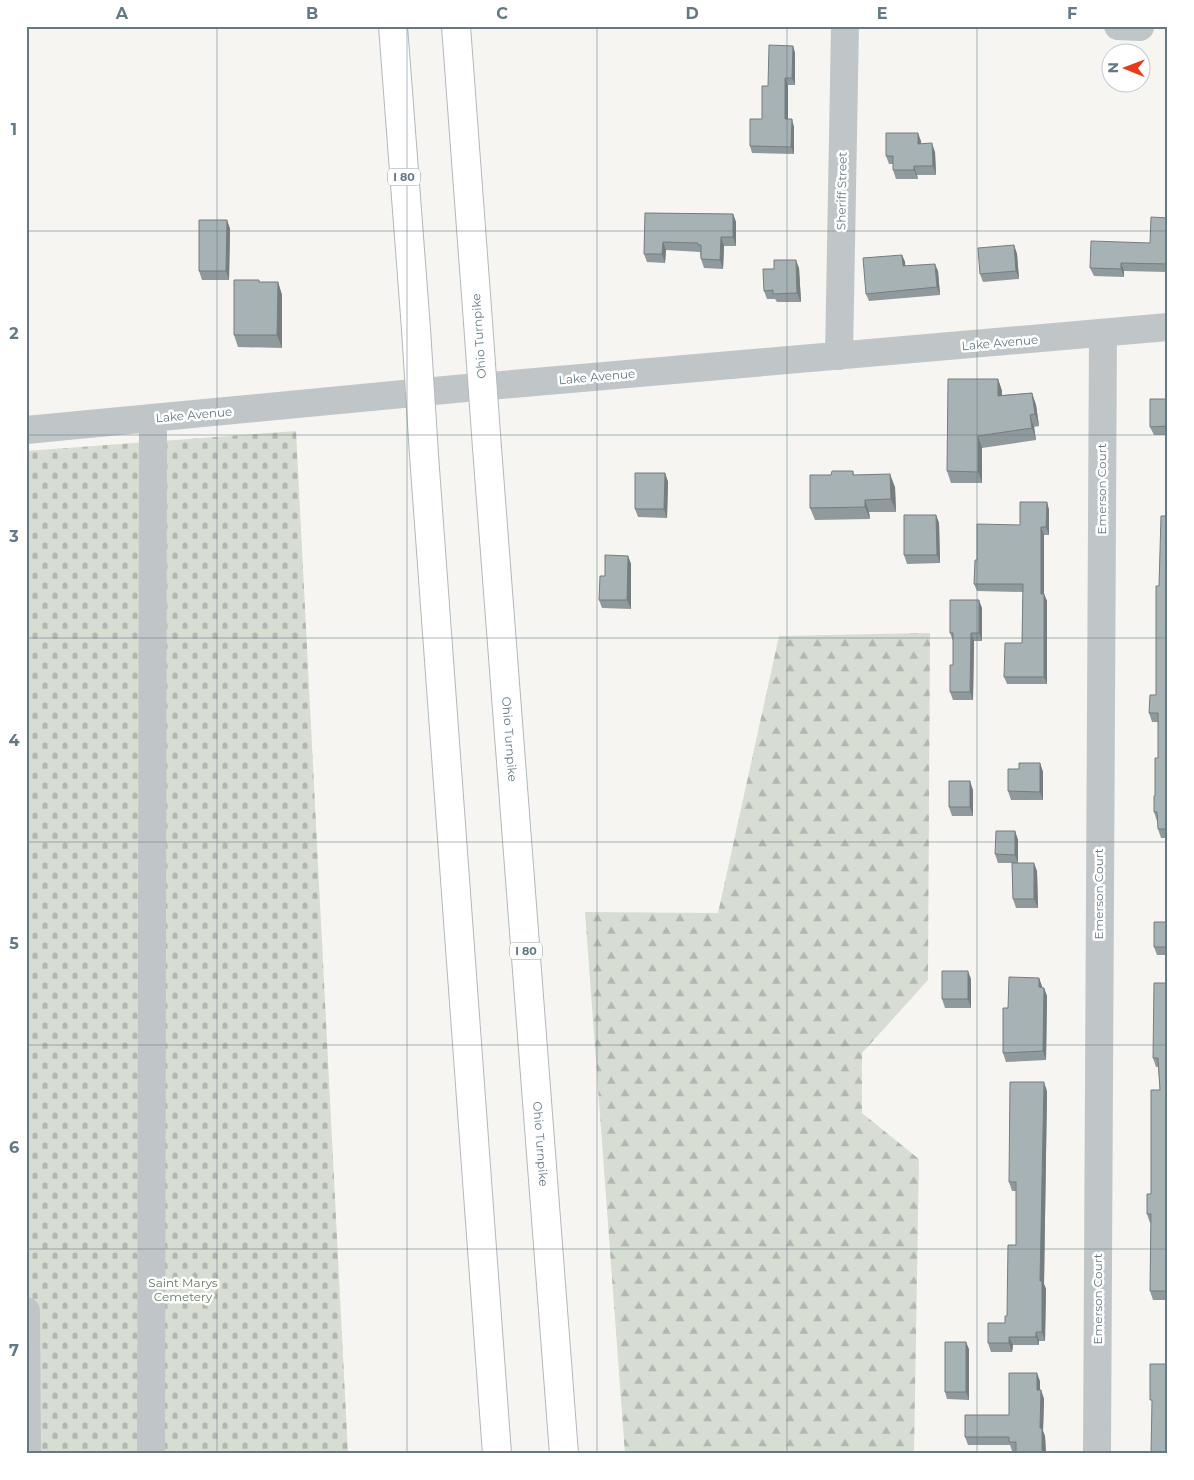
<svg xmlns="http://www.w3.org/2000/svg" width="1194" height="1480" font-family="Montserrat,sans-serif">
	<style>
		.forest { fill: url(#forest-firs) }
		.cemetery { fill: url(#cemetery-stones) }
		.lines { fill: none; stroke-linecap: round; stroke-linejoin: round }
		.highway-casing { stroke: #b3b8bb; stroke-width: 30 }
		.minor { stroke: #c0c6c8; stroke-width: 28 }
		.highway { stroke: #fff; stroke-width: 28 }
		.highway-bridge-casing { stroke: #b3b8bb; stroke-width: 30; stroke-linecap: butt }
		.highway-bridge { stroke: #fff; stroke-width: 28 }
		.wall { fill: #90999c }
		.shaded-wall { fill: #757d7f }
		.building { fill: #a7b2b5; stroke: #757d7f }
		.grid { fill: none; stroke: #637984; stroke-width: 1; stroke-opacity: 0.55 }
		.labels { text-anchor: middle; stroke-width: 5; stroke-linejoin: round; paint-order: stroke }
		.shield { fill: #fff; stroke: #92a1a9; stroke-width: 1 }
		.shield-label { font-size: 11px; font-weight: bold; fill: #637984 }
		.street-label { font-size: 12px; fill: #637984; stroke: #fff }
		.park-label { font-size: 12px; fill: #6a7b62; stroke: #fff }
		.neatline { fill: none; stroke: #637984; stroke-width: 2 }
		.grid-label { font-size: 16px; text-anchor: middle; font-weight: bold; fill: #637984 }
	</style>
	<defs>
		<pattern id="forest-firs" width="22" height="20" patternUnits="userSpaceOnUse" patternTransform="scale(1.25)"><rect width="22" height="20" fill="#d7ddd3"/><path d="M5 1l3.5 6h-7zM16 11l3.5 6h-7z" fill="#b2b8b1"/></pattern>
		<pattern id="cemetery-stones" width="16" height="16" patternUnits="userSpaceOnUse" patternTransform="scale(1.25)"><rect width="16" height="16" fill="#d7ddd3"/><path d="M2 7V4a2 2 0 0 1 4 0v3zM10 15v-3a2 2 0 0 1 4 0v3z" fill="#b2b8b1"/></pattern>
	</defs>
	<rect width="100%" height="100%" fill="#f6f5f2"/>
	<path class="forest" d="M930,633l-2,347 -66,73v60l57,46 -5,295h-289l-40,-542 133,1 61,-277z"/>
	<path class="cemetery" d="M296,431l52,1023h-322v-1003z"/>
	<g class="lines">
		<defs>
			<g id="highway">
				<path d="M393,26l23,303"/>
				<path d="M456,26l22,296"/>
				<path id="s1" d="M487,448l77,1006"/>
				<path d="M424,455l73,999"/>
			</g>
		</defs>
		<use href="#highway" class="highway-casing"/>
		<path class="minor" d="M1118,26l22,1
			M839,356l6,-330
			M26,430l429,-41 713,-62
			M26,1311l1,143
			M151,1454l2,-1036
			M1097,1454l6,-1120"/>
		<use href="#highway" class="highway"/>
		<defs>
			<path id="highway-bridge" d="M478,322l9,126
				M416,329l8,126"/>
		</defs>
		<use href="#highway-bridge" class="highway-bridge-casing"/>
		<use href="#highway-bridge" class="highway-bridge"/>
	</g>
	<path class="wall" d="M793,46l2,7v32h-7v34l6,8v27l-42,-1 -2,-7 12,-27 6,-33z
		M921,141v3l14,8 1,23h-19l1,4h-22l-3,-9v-6h-4l-3,-8z
		M645,213l88,1 3,8v24h-12l-1,23 -19,-1 -3,-9 -1,-7 -34,-2 -1,13 -18,-1 -3,-8z
		M1168,218v54l-44,-1v6l-30,-1 -4,-8 60,-25z
		M227,220l3,9 -1,51h-27l-3,-9z
		M1014,245l3,9 2,25 -36,3 -3,-8z
		M902,255l3,7v4l33,5 2,24 -71,6 -3,-7z
		M799,268l2,34h-24l-2,-3h-8l-3,-8z
		M278,282l4,13v53l-44,-1 -4,-12z
		M998,379l4,12v4l30,-2 4,12 3,21 -5,1 2,13 -54,8v35h-31l-4,-12z
		M1168,399v36h-14l-4,-8z
		M853,471l1,4 41,12 1,25h-27l1,7 -55,1 -5,-12 21,-33z
		M665,473l3,9 -1,36 -29,-1 -3,-8z
		M1047,502l2,8v25h-5v59l3,7v83h-40l-3,-7 18,-34 1,-51 -46,-1 -3,-7 3,-24 43,-35z
		M936,515l3,8 1,40 -33,1 -3,-9z
		M1168,516v322h-7l-3,-9v-8h-1l-3,-9 4,-54v-36h-6l-3,-9 7,-18 3,-109z
		M628,556l3,8v45l-29,-1 -3,-8 6,-24z
		M982,608v33h-8l-1,59h-20l-3,-8 3,-27v-24l-3,-8z
		M1040,763l3,9v28h-32l-3,-9 11,-22z
		M973,790v26h-21l-3,-9z
		M1015,831l3,9v23l19,8 1,37h-22l-3,-9 -1,-36h-14l-3,-9z
		M1168,922v33h-11l-3,-8z
		M1039,978l3,10h2l3,8 -1,64 -40,2 -3,-9 5,-45z
		M971,979v29h-26l-3,-9z
		M1168,983v317h-15l-3,-9 1,-68h-1l-3,-9 4,-20 9,-104 -2,-23h-2l-3,-9z
		M1047,1091l-3,193 2,5 -1,52h-6v4h-26l-1,7h-21l-3,-9 17,-20 2,-7 9,-71v-54h-4l-3,-9z
		M969,1349v51l-22,-1 -2,-7z
		M1040,1381v9h1l3,9 -1,32 2,5 1,18h-30v-3h-4l-2,-6h-42l-3,-8 44,-22z"/>
	<path class="shaded-wall" d="M793,46l2,7v32l-3,-7z
		M785,78l3,7v42l-3,-8z
		M792,119l2,8v27l-3,-7z
		M918,133l3,8 1,11 -4,-8z
		M932,143l3,9 1,23 -3,-9z
		M914,166l3,9 1,4 -4,-9z
		M733,214l3,8v24l-3,-9z
		M227,220l3,9 -1,51 -3,-9z
		M721,237l3,9 -1,23 -3,-9z
		M663,242l3,8 -1,13 -3,-9z
		M1014,245l3,9 2,25 -3,-8z
		M902,255l3,7 1,12 -3,-8z
		M796,260l3,8 2,34 -4,-9z
		M1121,263l3,8v6l-3,-8z
		M935,264l3,7 2,24 -3,-8z
		M278,282l4,13v53l-5,-13z
		M998,379l4,12v16l-4,-11z
		M1032,393l4,12 3,21 -4,-12z
		M1030,415l4,12 2,13 -4,-12z
		M978,436l4,12v35l-4,-11z
		M665,473l3,9 -1,36 -3,-9z
		M890,474l5,13 1,25 -5,-13z
		M865,500l4,12 1,7 -5,-12z
		M1047,502l2,8v25l-3,-8z
		M936,515l3,8 1,40 -3,-8z
		M1041,527l3,8v66l-3,-7z
		M628,556l3,8v45l-4,-9z
		M1044,594l3,7v83l-3,-7z
		M979,600l3,8v33l-3,-8z
		M971,633l3,8 -1,59 -3,-8z
		M1040,763l3,9v28l-3,-8z
		M970,781l3,9v26l-3,-9z
		M1015,831l3,9v23l-3,-8z
		M1034,863l3,8 1,37 -4,-9z
		M968,971l3,8v29l-3,-9z
		M1039,978l3,8v10l-3,-9z
		M1044,988l3,8 -1,64 -3,-9z
		M1044,1082l3,9 -3,193 2,5 -1,52 -3,-9 -2,-51z
		M1036,1332l3,9v4l-3,-8z
		M1009,1337l4,8 -1,7 -3,-9z
		M966,1342l3,7v51l-3,-8z
		M1037,1373l3,8v17l-3,-8z
		M1041,1390l3,9 -1,32 2,5 1,18h-4l-2,-26z"/>
	<path class="building" d="M769,45l24,1 -1,32h-7v41h7l-1,28 -41,-1v-27h12v-33h6z
		M886,133h32v11l14,-1 1,23h-19v4h-21v-14h-7z
		M645,213l88,1v23h-12l-1,23 -19,-1v-14h-3v-2l-35,-1 -1,12h-18z
		M1151,217l17,1v46l-47,-1v6l-31,-1 1,-27 59,2z
		M199,220h28l-1,51h-27z
		M1014,245l2,26 -36,3 -2,-26z
		M902,255l1,11 32,-2 2,23 -71,7 -3,-36z
		M774,260h22l1,33 -24,1v-4l-9,1 -1,-22h11z
		M234,280h25v2h19l-1,53h-43z
		M948,379h50v17l34,-3 3,21 -5,1 2,13 -54,8v36l-31,-1z
		M1150,399h18v27l-18,1z
		M832,471h21v4l37,-1 1,25 -26,1v7l-55,1v-33h21z
		M635,473h30l-1,36h-29z
		M1020,502h27l-1,25h-5v67h3v83h-40l1,-34h17l1,-59h-49l1,-24h2v-36l43,1z
		M904,515h32l1,40h-33z
		M1161,516h7v313h-10l-1,-17h-3v-16h1v-38h3v-45h-9l1,-18h6v-109h3z
		M605,555l23,1 -1,44h-28l1,-24h5z
		M950,600h29v33h-8l-1,59h-20v-27h3v-32h-3z
		M1019,763h21v29l-32,-1v-22h11z
		M949,781h21v26h-21z
		M996,831h19v24l-20,-1z
		M1012,863h22v36h-21z
		M1154,922h14v25h-14z
		M942,971h26v28h-26z
		M1009,977l30,1v9l5,1 -1,63 -40,2v-45h5z
		M1154,983h14v308h-18l1,-77h-4v-20h4v-104h9l-2,-32h-5z
		M1010,1082h34l-4,199h2v51h-6v5h-27v6h-21v-20h17v-7h2l1,-71h8v-63h-7z
		M945,1342h21v50h-21z
		M1150,1364h18v90h-17l1,-54h-2z
		M1009,1373h28v17h4l-1,38h2v26h-26v-12h-7v-5h-44v-22h44z"/>
	<path class="grid" d="M217,26v1428M407,26v1428M597,26v1428M787,26v1428M977,26v1428M26,231h1142M26,435h1142M26,638h1142M26,842h1142M26,1045h1142M26,1249h1142"/>
	<g class="labels">
		<g class="shield">
			<rect x="388" y="168.5" width="32" height="17" rx="4"/>
			<rect x="510" y="942.5" width="32" height="17" rx="4"/>
		</g>
		<g class="shield-label">
			<text x="404" y="181">I 80</text>
			<text x="526" y="955">I 80</text>
		</g>
		<g class="street-label">
			<text transform="translate(842 191) rotate(-89)" y="4">Sheriff Street</text>
			<text transform="translate(479 336) rotate(-94)" y="4">Ohio Turnpike</text>
			<text transform="translate(1000 343) rotate(-5)" y="4">Lake Avenue</text>
			<text transform="translate(597 377) rotate(-5)" y="4">Lake Avenue</text>
			<text transform="translate(194 415) rotate(-5)" y="4">Lake Avenue</text>
			<text transform="translate(1102 489) rotate(-90)" y="4">Emerson Court</text>
			<text dy="4" stroke="none"><textPath href="#s1" startOffset="292">Ohio Turnpike</textPath></text>
			<text transform="translate(1099 894) rotate(-90)" y="4">Emerson Court</text>
			<text dy="4" stroke="none"><textPath href="#s1" startOffset="698">Ohio Turnpike</textPath></text>
			<text transform="translate(1098 1299) rotate(-90)" y="4">Emerson Court</text>
		</g>
		<g class="park-label">
			<text x="183" y="1287">Saint Marys<tspan x="183" dy="14">Cemetery</tspan></text>
		</g>
	</g>
	<rect width="1194" height="1480" fill="none" stroke="#ffffff" stroke-width="55"/>
	<g transform="translate(1126 68) rotate(271)"><circle r="24" fill="#ffffff" stroke="#c1c9ce"/>
	<path d="M0-4L9 19L0 12L-9 19Z" fill="#ea391d"/>
	<text y="-8" font-size="14" font-weight="bold" text-anchor="middle" fill="#637984">N</text>
	</g>
	<rect x="28" y="28" width="1138" height="1424" class="neatline"/>
	<g class="grid-label">
		<text x="122" y="19">A</text>
		<text x="312" y="19">B</text>
		<text x="502" y="19">C</text>
		<text x="692" y="19">D</text>
		<text x="882" y="19">E</text>
		<text x="1072" y="19">F</text>
		<text x="14" y="135">1</text>
		<text x="14" y="339">2</text>
		<text x="14" y="542">3</text>
		<text x="14" y="746">4</text>
		<text x="14" y="949">5</text>
		<text x="14" y="1153">6</text>
		<text x="14" y="1356">7</text>
	</g>
</svg>
